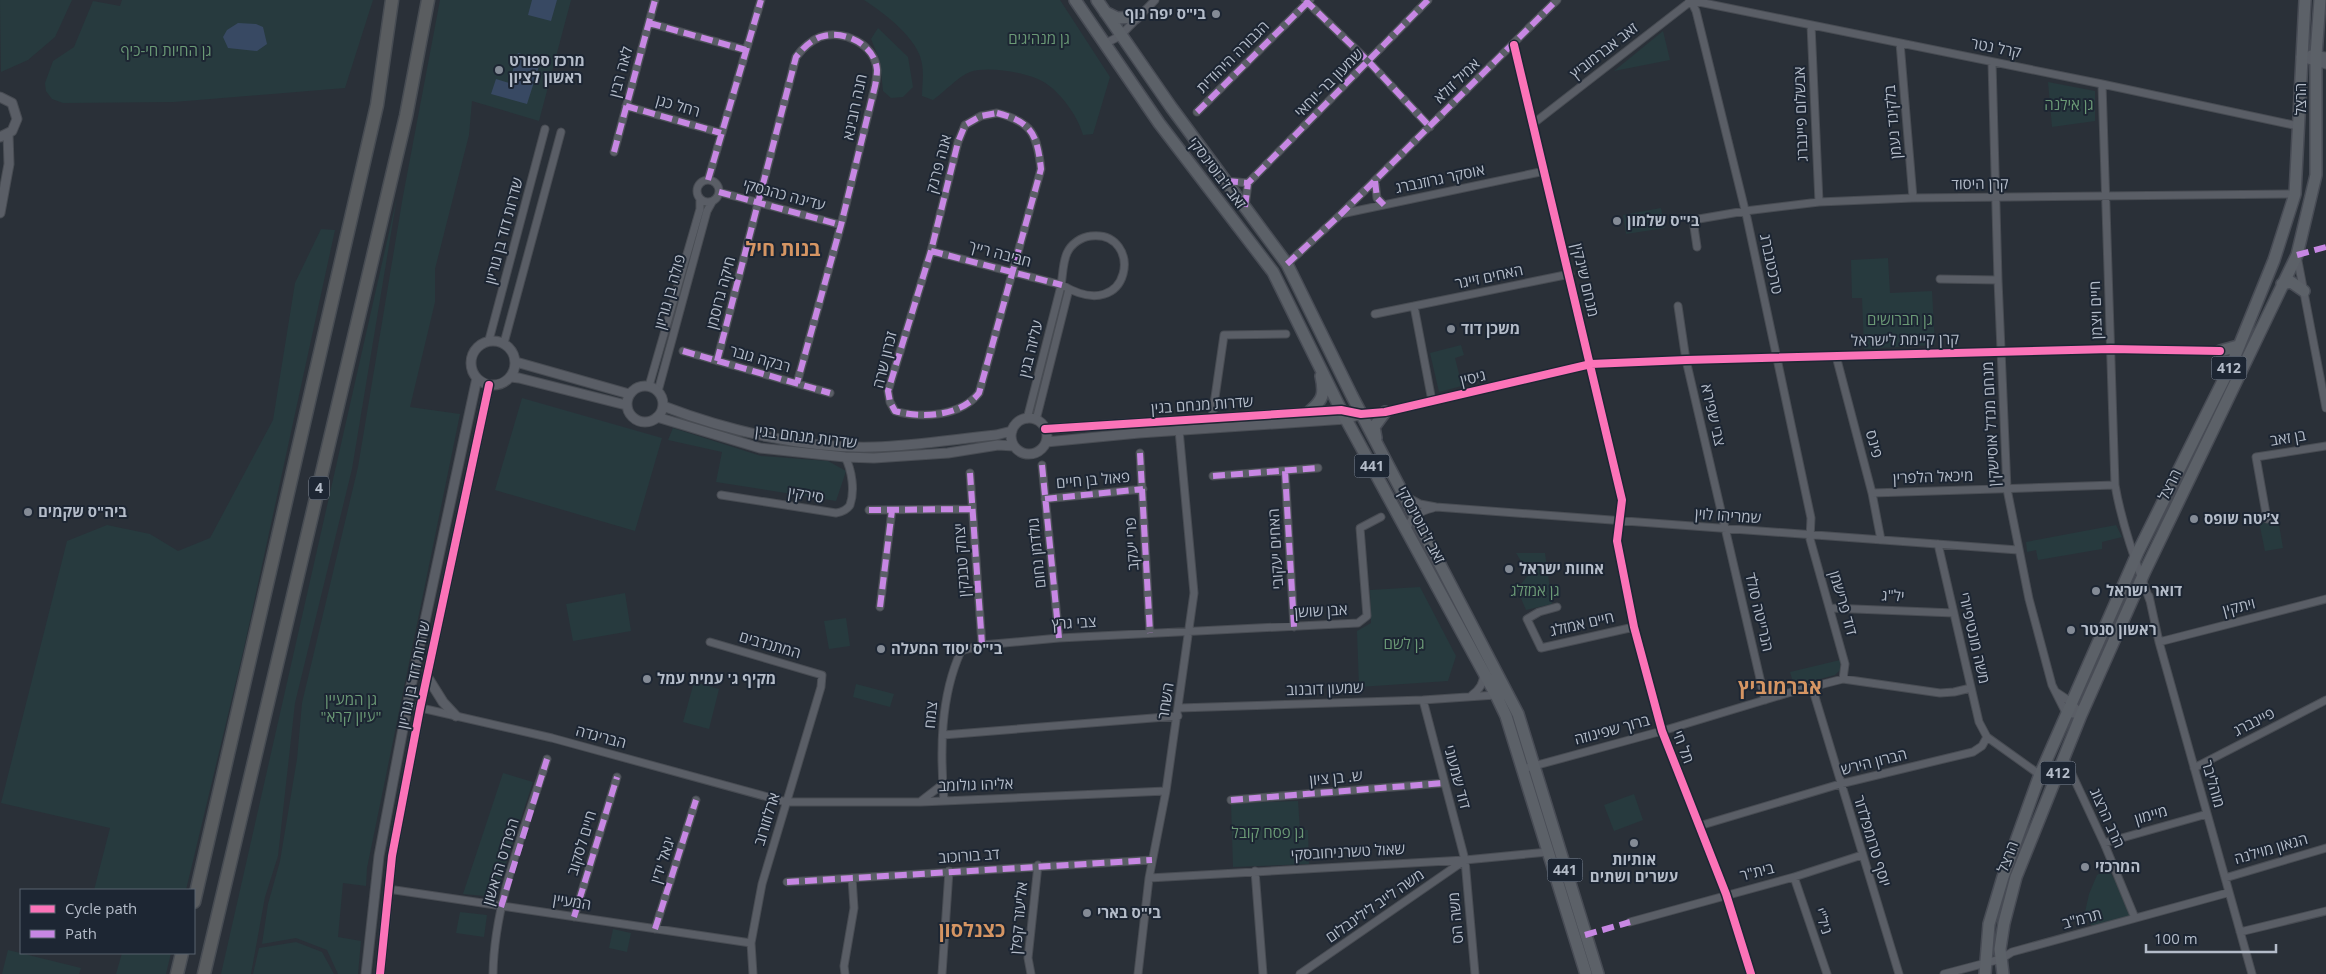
<svg xmlns="http://www.w3.org/2000/svg" width="2326" height="974" font-family="'Open Sans',Heebo,sans-serif">
	<style>
		.green { fill: #273a3e }
		.water { fill: #384963 }
		.lines { fill: none; stroke-linecap: round; stroke-linejoin: round }
		.minor-casing { stroke: #484c53; stroke-width: 9 }
		.tertiary-casing { stroke: #484c53; stroke-width: 11 }
		.primary-casing { stroke: #484c55; stroke-width: 14 }
		.motorway-casing { stroke: #474c53; stroke-width: 15 }
		.minor { stroke: #5a5e66; stroke-width: 7 }
		.tertiary { stroke: #5a5e66; stroke-width: 9 }
		.primary { stroke: #5c6168; stroke-width: 11 }
		.motorway { stroke: #5a5d60; stroke-width: 12 }
		.quiet { stroke: #c787e3; stroke-width: 6; stroke-dasharray: 12 6; stroke-linecap: butt }
		.cycleway-casing { stroke: #1d2633; stroke-width: 11 }
		.cycleway { stroke: #fb73b8; stroke-width: 8 }
		.poi-dot { fill: #848b96; stroke: #1d2633; stroke-width: 2 }
		.labels { text-anchor: middle; stroke-width: 4; stroke-linejoin: round; paint-order: stroke }
		.shield { fill: #1d2633; stroke: #878f9c; stroke-width: 1 }
		.shield-label { font-size: 14px; font-weight: bold; fill: #b4bcc9 }
		.poi-label { font-size: 15px; font-weight: bold; fill: #b4bcc9; stroke: #1d2633; text-anchor: start }
		.park-label { font-size: 15px; fill: #6b9a76; stroke: #1d2633 }
		.street-label { font-size: 15px; fill: #b4bcc9; stroke: #1d2633 }
		.district-label { font-size: 20px; font-weight: bold; fill: #d59563; stroke: #1d2633 }
	</style>
	<rect width="100%" height="100%" fill="#2a3038"/>
	<path class="green" d="M0,0h72l-17,37 -27,23 -27,12z
		M122,0h251l-28,88 -171,14 -111,1 -11,-4 -6,-8 -1,-8 8,-22 21,-14 19,-46 27,5z
		M440,0h131l-32,121 -67,-20 -3,34 -34,134v33l-25,105 50,7 -93,454 -1,18 -23,-3 -5,54 23,4 -3,33h-20l-11,-24 -31,-12 -34,6 6,-40 12,-43 17,-102 5,-56 56,-236 45,-271z
		M864,0h196l50,77 -17,57 -10,1c-5,-19 -23,-44 -41,-54 -17,-9 -54,-15 -72,-9 -11,4 -27,21 -37,28l-11,-4c0,-10 2,-22 0,-32 -3,-25 -38,-51 -58,-64z
		M878,28l30,29 5,30 -10,10 -12,1 -8,-7 -3,-30 -9,-22z
		M1663,31l7,29 -56,11z
		M2048,82l47,9v30l-43,6z
		M397,197l-45,272 -57,234 -17,153 -13,41 -14,77h-30z
		M1661,208l4,20 -39,6 -3,-19z
		M321,229l14,1 -91,418 -58,242h-92l16,-62 -109,-25 66,-262 40,-16 43,9 28,17 32,-13 63,-118 22,-137z
		M1888,258l2,35 42,-2 3,54 -71,4 -2,-51h-10l-1,-38z
		M1461,345l3,10 -9,3 7,28 -23,6 -9,-39z
		M522,398l140,40 -27,93 -140,-41z
		M673,428l88,28 67,5 18,10 -10,30 -120,-19 6,-30 -54,-12z
		M2278,519l5,29 -18,3 -6,-29z
		M2116,525l6,12 -20,5v7l-64,11 -2,-10 -9,2 -1,-10z
		M1516,553h29l7,51 -26,6 -9,-21 12,-15z
		M1420,587l36,69 -8,25 -89,6 -2,-56 14,-8 -1,-33z
		M625,593l6,38 -58,10 -7,-37z
		M846,618l4,28 -21,3 -5,-28z
		M1840,660v10l-5,5 -41,11 -4,-14z
		M694,682l25,7 -10,40 -26,-7z
		M856,684l38,10 -4,13 -37,-10z
		M503,773l30,9 -38,115 -32,-3z
		M1634,794l9,26 -29,11 -10,-26z
		M1298,801l2,29h8l1,34 -76,3 -2,-64z
		M2108,869l10,16 12,32 -38,10 -7,-15 4,-18 8,-19z
		M460,912l27,3 -3,22 -28,-4z
		M613,929l18,4 -4,19 -18,-4z
		M296,942l26,10 12,22h-81l6,-26z
		M8,950l73,18 -2,6h-77z
		M122,953h49l-5,21h-50z"/>
	<path class="water" d="M532,0h25l-6,21 -23,-6z
		M238,23l18,1 7,3 4,17 -10,7 -29,-3 -5,-11 4,-7z
		M518,53l23,7 -14,44 -36,-10 5,-15 13,4z"/>
	<g class="lines">
		<defs>
			<path id="minor" d="M1305,0l64,62 61,65
				M1689,0l413,84 196,42
				M649,23l97,27
				M1811,25l8,177
				M1900,43l13,155
				M1104,44l16,-8 35,-36
				M1514,45l108,455 -5,41 17,86 28,104 64,163 25,80
				M1992,62l6,218 9,209 22,110 23,86 14,28 15,2
				M2102,84l13,401c7,40 21,78 35,116
				M626,106l95,27
				M1197,112l113,-112
				M997,113c35,9 40,21 44,56l-62,224c-18,23 -57,26 -84,18l-5,-9 -2,-11 43,-140 27,-109 7,-17 16,-9z
				M1534,123l157,-122 5,10 51,207 64,300 -1,21 35,125 -2,15
				M614,152l41,-152
				M697 191a11 11 0 1 1 22 0a11 11 0 1 1-22 0Z
				M708,180l53,-180
				M1226,181l22,2
				M1375,181l2,17 7,7
				M719,192l122,33
				M1245,207l3,-24 180,-183
				M1341,214l204,-43
				M1697,247l-4,-27 52,-9 74,-9 94,-4 382,-4
				M931,251l131,34c71,42 82,-55 29,-49 -10,1 -20,8 -24,17 -5,11 -4,26 -7,37l-33,129
				M2297,256l29,152
				M1287,264l54,-50 216,-214
				M1940,279l58,1
				M1414,306l18,95
				M1678,306l8,54 79,340
				M1375,314l195,-40
				M489,340l56,-211
				M504,343l57,-211
				M683,351l147,42
				M1836,356l36,137 9,47
				M717,361l79,-304c6,-8 14,-16 24,-20 23,-8 55,7 57,33 0,5 -1,11 -2,16l-34,139 -44,158
				M649,386l51,-177v-9
				M658,391l49,-180 5,-9
				M1361,414l24,-2 206,-48 95,-4 425,-11 109,2
				M1212,418l12,-83 62,-1
				M1036,420l33,-131
				M1140,453l10,180
				M1042,465l17,173
				M1285,471l9,156
				M970,473l12,172
				M1213,476l105,-8
				M1872,493l243,-8
				M721,495l115,18c6,-1 11,-3 14,-8 5,-14 2,-35 -5,-48
				M1405,496l15,8 16,3 582,43
				M1045,499l98,-10
				M869,510l103,-1
				M2267,519l-11,-62 70,-11
				M1407,529c3,-13 14,-18 26,-21
				M1938,544l41,178 8,15 49,35 3,5
				M2149,596l10,46 93,332
				M880,607l12,-97
				M1557,607l-18,5 -12,7 14,29 93,-21
				M1830,608l124,5
				M710,642l112,33 -1,12 -59,197 -11,59 2,31
				M2159,642l167,-43
				M1812,687l87,287
				M2056,692l15,10 10,13
				M1472,695c8,-6 11,-11 12,-22
				M1423,700l42,160 10,114
				M408,705l144,33 234,64h135l245,-11
				M1179,708l244,-8 73,-5
				M943,735l235,-19
				M2064,757l40,86 31,75
				M2194,768l132,-68
				M1523,769l139,-38 126,-38 55,-14 97,14 14,-1 17,-4
				M1231,800l213,-17
				M921,801l22,-17
				M944,801c-4,-49 -4,-104 17,-150l21,-6 77,-7 299,-15 9,-7 -7,-88 21,-11
				M1699,826l141,-42 133,-32 9,-6 5,-9
				M2104,843l103,-29
				M1255,871l8,103
				M1794,877l33,97
				M1149,878l316,-18 83,-8
				M2225,878l101,-30
				M787,882l365,-22
				M388,889l363,54
				M574,917l43,-140
				M1630,922l164,-45 68,-22
				M655,929l41,-129
				M2240,932l86,-21
				M493,974c1,-72 32,-146 54,-215
				M845,974l-1,-8 10,-58 -2,-30
				M942,974l7,-103
				M1031,974l-3,-16 10,-93
				M1138,974l11,-96 17,-87 28,-198 -15,-163
				M1300,974l165,-114
				M1944,974l57,-15 11,-7 215,-59"/>
			<path id="tertiary" d="M2311,55l15,2
				M2301,57l25,7
				M0,97l12,6 5,16 -5,12 -12,6
				M0,213l9,-49 -1,-30
				M471 363a22 22 0 1 1 44 0a22 22 0 1 1-44 0Z
				M516,362l113,32
				M511,377l8,1 107,27
				M627 404a18 18 0 1 1 36 0a18 18 0 1 1-36 0Z
				M663,406c65,25 142,43 211,41 41,-1 82,-8 122,-12l16,-4
				M657,417l103,31 85,9 29,1 74,-5 50,-8 16,1
				M1011 436a18 18 0 1 1 36 0a18 18 0 1 1-36 0Z
				M1045,429l296,-19 20,4
				M1046,442l93,-9 207,-14 15,-5
				M428,678l15,24 13,14
				M366,974l13,-118 32,-170 66,-308
				M380,974l12,-118 28,-147 69,-324"/>
			<path id="primary" d="M1075,0l84,123 114,149 68,138 155,285 10,21 80,258
				M1097,0l74,107 116,157 65,132 166,318 80,260
				M1105,12l12,6 19,-1
				M2282,284l9,-2 13,9
				M2220,351l18,-5
				M1310,411c13,-11 15,-17 11,-35
				M1376,438l-2,-11 11,-15
				M1985,974l4,-50 14,-47 36,-100 99,-225 95,-191 41,-101 21,-66 10,-194
				M2003,974l-3,-25 4,-26 12,-46 65,-162 64,-144 152,-316 19,-80v-120l4,-55"/>
			<path id="motorway" d="M194,902l183,-797 15,-105
				M177,974l5,-21
				M204,974l202,-858 22,-116"/>
		</defs>
		<use href="#minor" class="minor-casing"/>
		<use href="#tertiary" class="tertiary-casing"/>
		<use href="#primary" class="primary-casing"/>
		<use href="#motorway" class="motorway-casing"/>
		<use href="#minor" class="minor"/>
		<use href="#tertiary" class="tertiary"/>
		<use href="#primary" class="primary"/>
		<use href="#motorway" class="motorway"/>
		<path class="quiet" d="M1305,0l64,62 61,65
			M649,23l97,27
			M626,106l95,27
			M1197,112l113,-112
			M997,113c35,9 40,21 44,56l-62,224c-18,23 -57,26 -84,18l-5,-9 -2,-11 43,-140 27,-109 7,-17 16,-9z
			M614,152l41,-152
			M708,180l53,-180
			M1226,181l22,2
			M1375,181l2,17 7,7
			M719,192l122,33
			M1245,207l3,-24 180,-183
			M931,251l131,34
			M2297,255l29,-8
			M1287,264l54,-50 216,-214
			M683,351l147,42
			M717,361l79,-304c6,-8 14,-16 24,-20 23,-8 55,7 57,33 0,5 -1,11 -2,16l-34,139 -44,158
			M1140,453l10,180
			M1042,465l17,173
			M1285,471l9,156
			M970,473l12,172
			M1213,476l105,-8
			M1045,499l98,-10
			M869,510l103,-1
			M880,607l12,-97
			M1231,800l213,-17
			M787,882l365,-22
			M501,907l46,-148
			M574,917l43,-140
			M655,929l41,-129
			M1585,935l45,-13"/>
		<defs>
			<path id="cycleway" d="M1514,45l108,455 -5,41 17,86 28,104 64,163 25,80
				M1045,429l296,-19 20,4 24,-2 206,-48 95,-4 425,-11 109,2
				M380,974l12,-118 28,-147 69,-324"/>
		</defs>
		<use href="#cycleway" class="cycleway-casing"/>
		<use href="#cycleway" class="cycleway"/>
	</g>
	<g class="poi-dot">
		<circle cx="1216" cy="14" r="5"/>
		<circle cx="499" cy="70" r="5"/>
		<circle cx="1617" cy="221" r="5"/>
		<circle cx="1451" cy="329" r="5"/>
		<circle cx="28" cy="512" r="5"/>
		<circle cx="2194" cy="519" r="5"/>
		<circle cx="1509" cy="569" r="5"/>
		<circle cx="2096" cy="591" r="5"/>
		<circle cx="2071" cy="630" r="5"/>
		<circle cx="881" cy="649" r="5"/>
		<circle cx="647" cy="679" r="5"/>
		<circle cx="1634" cy="843" r="5"/>
		<circle cx="2085" cy="867" r="5"/>
		<circle cx="1087" cy="913" r="5"/>
	</g>
	<g class="labels">
		<g class="shield">
			<rect x="2211.5" y="356.5" width="35" height="23" rx="4"/>
			<rect x="1354.5" y="454.5" width="35" height="23" rx="4"/>
			<rect x="309" y="476.5" width="20" height="23" rx="4"/>
			<rect x="2040.5" y="761.5" width="35" height="23" rx="4"/>
			<rect x="1547.5" y="858.5" width="35" height="23" rx="4"/>
		</g>
		<g class="shield-label">
			<text x="2229" y="373">412</text>
			<text x="1372" y="471">441</text>
			<text x="319" y="493">4</text>
			<text x="2058" y="778">412</text>
			<text x="1565" y="875">441</text>
		</g>
		<g class="poi-label">
			<text x="1206" y="19" text-anchor="end">בי"ס יפה נוף</text>
			<text x="509" y="66">מרכז ספורט<tspan x="509" dy="17">ראשון לציון</tspan></text>
			<text x="1627" y="226">בי"ס שלמון</text>
			<text x="1461" y="334">משכן דוד</text>
			<text x="38" y="517">ביה"ס שקמים</text>
			<text x="2204" y="524">צ׳יטה שופס</text>
			<text x="1519" y="574">אחוות ישראל</text>
			<text x="2106" y="596">דואר ישראל</text>
			<text x="2081" y="635">ראשון סנטר</text>
			<text x="891" y="654">בי"ס יסוד המעלה</text>
			<text x="657" y="684">מקיף ג' עמית עמל</text>
			<text x="1634" y="865" text-anchor="middle">אותיות<tspan x="1634" dy="17">עשרים ושתים</tspan></text>
			<text x="2095" y="872">המרכזי</text>
			<text x="1097" y="918">בי"ס בארי</text>
		</g>
		<g class="park-label">
			<text x="1039" y="44">גן מנהיגים</text>
			<text x="166" y="56">גן החיות חי-כיף</text>
			<text x="2069" y="110">גן אילנה</text>
			<text x="1900" y="325">גן חברושים</text>
			<text x="1535" y="596">גן אמזלג</text>
			<text x="1404" y="649">גן לשם</text>
			<text x="351" y="705">גן המעיין<tspan x="351" dy="17">"עיון קרא"</tspan></text>
			<text x="1268" y="838">גן פסח קובל</text>
		</g>
		<g class="street-label">
			<text transform="translate(1996 48) rotate(11)" y="5">קרל נטר</text>
			<text transform="translate(1604 51) rotate(-38)" y="5">זאב אברמוביץ</text>
			<text transform="translate(1233 57) rotate(-45)" y="5">הגבורה היהודית</text>
			<text transform="translate(621 72) rotate(-75)" y="5">לאה רבין</text>
			<text transform="translate(1457 81) rotate(-44)" y="5">אמיל זולא</text>
			<text transform="translate(1329 83) rotate(-45)" y="5">שמעון בר-יוחאי</text>
			<text transform="translate(2301 99) rotate(-90)" y="5">הרצל</text>
			<text transform="translate(678 106) rotate(16)" y="5">רחל כגן</text>
			<text transform="translate(855 107) rotate(-78)" y="5">חנה רובינא</text>
			<text transform="translate(1801 114) rotate(-92)" y="5">אבשלום פיינברג</text>
			<text transform="translate(1893 122) rotate(-95)" y="5">בלקינד נעמן</text>
			<text transform="translate(939 164) rotate(-75)" y="5">אנה פרנק</text>
			<text transform="translate(1217 173) rotate(53)" y="5">זאב ז'בוטינסקי</text>
			<text transform="translate(1440 179) rotate(-12)" y="5">אוסקר גרוזנברג</text>
			<text transform="translate(1980 184) rotate(-1)" y="5">קרן היסוד</text>
			<text transform="translate(784 195) rotate(15)" y="5">עדינה כהנסקי</text>
			<text transform="translate(504 231) rotate(-75)" y="5">שדרות דוד בן גוריון</text>
			<text transform="translate(1000 254) rotate(15)" y="5">חביבה רייך</text>
			<text transform="translate(1771 264) rotate(78)" y="5">טרכטנברג</text>
			<text transform="translate(1489 277) rotate(-12)" y="5">האחים זייגר</text>
			<text transform="translate(1585 280) rotate(77)" y="5">מנחם שינקין</text>
			<text transform="translate(670 292) rotate(-74)" y="5">פולה בן גוריון</text>
			<text transform="translate(721 293) rotate(-75)" y="5">חיקה גרוסמן</text>
			<text transform="translate(2096 310) rotate(-92)" y="5">חיים ויצמן</text>
			<text transform="translate(1905 340) rotate(-1)" y="5">קרן קיימת לישראל</text>
			<text transform="translate(1031 349) rotate(-76)" y="5">עליזה בגין</text>
			<text transform="translate(760 359) rotate(16)" y="5">רבקה גובר</text>
			<text transform="translate(885 360) rotate(-76)" y="5">זכרון שרה</text>
			<text transform="translate(1473 378) rotate(-13)" y="5">גיסין</text>
			<text transform="translate(1202 405) rotate(-4)" y="5">שדרות מנחם בגין</text>
			<text transform="translate(1713 415) rotate(77)" y="5">צבי שפירא</text>
			<text transform="translate(1991 424) rotate(-93)" y="5">מנחם מנדל אוסישקין</text>
			<text transform="translate(806 437) rotate(7)" y="5">שדרות מנחם בגין</text>
			<text transform="translate(2288 438) rotate(-9)" y="5">בן זאב</text>
			<text transform="translate(1874 444) rotate(75)" y="5">פינס</text>
			<text transform="translate(1933 477) rotate(-2)" y="5">מיכאל הלפרין</text>
			<text transform="translate(1093 480) rotate(-5)" y="5">פאול בן חיים</text>
			<text transform="translate(2170 485) rotate(-64)" y="5">הרצל</text>
			<text transform="translate(806 495) rotate(9)" y="5">סירקין</text>
			<text transform="translate(1728 516) rotate(4)" y="5">שמריהו לוין</text>
			<text transform="translate(1421 525) rotate(62)" y="5">זאב ז'בוטינסקי</text>
			<text transform="translate(1132 544) rotate(-93)" y="5">פרי יעקב</text>
			<text transform="translate(1276 549) rotate(-93)" y="5">האחים יעקובי</text>
			<text transform="translate(1037 553) rotate(-96)" y="5">גולדמן נחום</text>
			<text transform="translate(962 560) rotate(-94)" y="5">יצחק טבנקין</text>
			<text transform="translate(1893 596) rotate(2)" y="5">יל"ג</text>
			<text transform="translate(1843 603) rotate(74)" y="5">דוד פרישמן</text>
			<text transform="translate(2239 607) rotate(-14)" y="5">ויתקין</text>
			<text transform="translate(1321 611) rotate(-3)" y="5">אבן שושן</text>
			<text transform="translate(1759 612) rotate(77)" y="5">הנרייטה סולד</text>
			<text transform="translate(1074 623) rotate(-3)" y="5">צבי גרץ</text>
			<text transform="translate(1582 624) rotate(-13)" y="5">חיים אמזלג</text>
			<text transform="translate(1974 638) rotate(77)" y="5">משה מונטיפיורי</text>
			<text transform="translate(770 645) rotate(16)" y="5">המתנדבים</text>
			<text transform="translate(414 675) rotate(-78)" y="5">שדרות דוד בן גוריון</text>
			<text transform="translate(1325 689) rotate(-2)" y="5">שמעון דובנוב</text>
			<text transform="translate(1166 701) rotate(-81)" y="5">השחר</text>
			<text transform="translate(931 715) rotate(-85)" y="5">צמח</text>
			<text transform="translate(2254 722) rotate(-27)" y="5">פיינברג</text>
			<text transform="translate(1612 730) rotate(-15)" y="5">ברוך שפינוזה</text>
			<text transform="translate(601 737) rotate(15)" y="5">הבריגדה</text>
			<text transform="translate(1683 747) rotate(69)" y="5">תל חי</text>
			<text transform="translate(1874 762) rotate(-14)" y="5">הברון הירש</text>
			<text transform="translate(1457 777) rotate(75)" y="5">דוד שמעוני</text>
			<text transform="translate(1336 778) rotate(-5)" y="5">ש. בן ציון</text>
			<text transform="translate(2213 784) rotate(74)" y="5">מוהליבר</text>
			<text transform="translate(976 785) rotate(-2)" y="5">אליהו גולומב</text>
			<text transform="translate(2151 815) rotate(-16)" y="5">מיימון</text>
			<text transform="translate(2107 818) rotate(66)" y="5">הרב הרצוג</text>
			<text transform="translate(767 819) rotate(-73)" y="5">ארלוזורוב</text>
			<text transform="translate(1872 841) rotate(73)" y="5">יוסף טרומפלדור</text>
			<text transform="translate(582 843) rotate(-73)" y="5">חיים לסקוב</text>
			<text transform="translate(2271 849) rotate(-16)" y="5">הגאון מוילנה</text>
			<text transform="translate(1348 852) rotate(-3)" y="5">שאול טשרניחובסקי</text>
			<text transform="translate(969 856) rotate(-4)" y="5">דב בורוכוב</text>
			<text transform="translate(2008 857) rotate(-69)" y="5">הרצל</text>
			<text transform="translate(663 860) rotate(-72)" y="5">יגאל ידין</text>
			<text transform="translate(501 862) rotate(-73)" y="5">הפרדס הראשון</text>
			<text transform="translate(1757 872) rotate(-14)" y="5">בית"ר</text>
			<text transform="translate(572 902) rotate(9)" y="5">המעיין</text>
			<text transform="translate(1375 906) rotate(-35)" y="5">משה לייב לילינבלום</text>
			<text transform="translate(1019 918) rotate(-85)" y="5">אליעזר קפלן</text>
			<text transform="translate(1456 918) rotate(-95)" y="5">משה הס</text>
			<text transform="translate(2082 919) rotate(-15)" y="5">תרמ"ב</text>
			<text transform="translate(1823 921) rotate(71)" y="5">ניל"י</text>
		</g>
		<g class="district-label">
			<text x="783" y="256">בנות חיל</text>
			<text x="1780" y="694">אברמוביץ</text>
			<text x="972" y="937">כצנלסון</text>
		</g>
	</g>
	<rect x="20" y="889" width="175" height="65" fill="#1d2633" stroke="#59626f"/>
	<rect x="30" y="905" width="25" height="8" fill="#fb73b8" stroke="#59626f"/>
	<text x="65" y="914" font-size="15" fill="#b4bcc9">Cycle path</text>
	<rect x="30" y="930" width="25" height="8" fill="#c787e3" stroke="#59626f"/>
	<text x="65" y="939" font-size="15" fill="#b4bcc9">Path</text>
	<path d="M2146 944v8h130v-8" fill="none" stroke="#b4bcc9" stroke-width="2.5"/>
	<text x="2154" y="944" font-size="15" fill="#b4bcc9" stroke="#1d2633" stroke-width="4" paint-order="stroke">100 m</text>
</svg>
